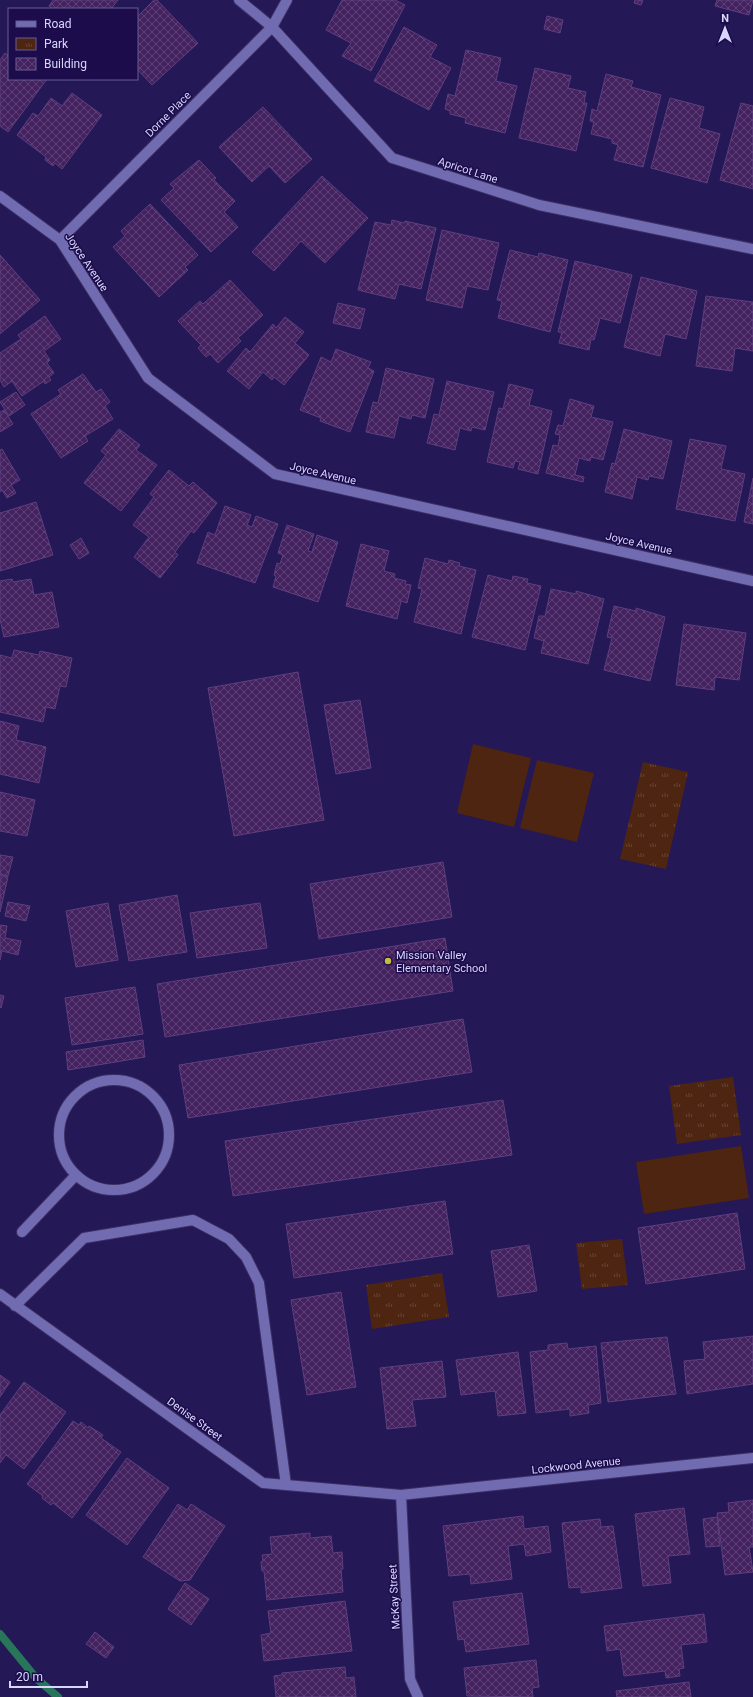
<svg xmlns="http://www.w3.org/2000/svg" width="753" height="1697" font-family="Roboto,sans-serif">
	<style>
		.park { fill: url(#park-tufts) }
		.pitch { fill: #4e2511 }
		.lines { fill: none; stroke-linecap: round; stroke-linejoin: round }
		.stream { stroke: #28765a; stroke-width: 8 }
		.building { fill: url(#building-cross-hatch); stroke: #5f3f7e }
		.minor-casing { stroke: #3c2f64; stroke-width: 12 }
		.minor { stroke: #716cb2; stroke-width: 10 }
		.poi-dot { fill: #c4bc3e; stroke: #1c0c4b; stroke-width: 1.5 }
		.labels { text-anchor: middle; stroke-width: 3; stroke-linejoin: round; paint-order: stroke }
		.street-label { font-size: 11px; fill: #d7d7fe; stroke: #1c0c4b }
		.poi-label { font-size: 11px; fill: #d7d7fe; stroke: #1c0c4b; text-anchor: start }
	</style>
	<defs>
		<pattern id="park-tufts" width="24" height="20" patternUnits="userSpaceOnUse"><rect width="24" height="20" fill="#4e2511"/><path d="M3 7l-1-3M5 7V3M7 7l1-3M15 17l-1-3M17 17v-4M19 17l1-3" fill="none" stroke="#674435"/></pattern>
		<pattern id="building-cross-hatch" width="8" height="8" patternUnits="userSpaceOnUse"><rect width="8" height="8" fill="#43225f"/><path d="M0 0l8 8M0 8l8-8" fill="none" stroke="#5d4177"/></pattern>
	</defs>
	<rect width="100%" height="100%" fill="#241856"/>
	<path class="park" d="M643,762l45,10 -22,97 -46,-10z
		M733,1077l8,58 -64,9 -8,-58z
		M622,1239l6,46 -46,4 -6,-46z
		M442,1273l7,44 -77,12 -6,-44z"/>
	<path class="pitch" d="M473,744l58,14 -17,69 -57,-14z
		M537,760l57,13 -17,69 -57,-14z
		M741,1146l8,52 -105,16 -8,-52z"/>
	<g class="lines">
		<path class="stream" d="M0,1634l36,44 22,19"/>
	</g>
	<path class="building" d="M53,0h65l-7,9h-37l-4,-3 -3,3h-14l-4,-3z
		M154,0h3l41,43 -46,42 -15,-16v-52z
		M342,0h53l10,5 -34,66 -29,-15 9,-13 -25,-13z
		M635,0h8l-2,5 -7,-2z
		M717,0h36l-4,15 -34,-9z
		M547,16l16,4 -3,13 -16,-4z
		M404,27l33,18 -7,12 21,11 -22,42 -55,-29z
		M466,50l35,8 -5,23 21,5 -12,47 -40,-10 1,-5 -16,-4v-3l-5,-2 3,-15 7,2z
		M5,53l4,3v23h38l-39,53 -8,-6v-66z
		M535,68l36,8 -3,12 18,4 -2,11h3l-11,48 -57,-13z
		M606,74l27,7 -2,6 30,8 -18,72 -29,-7 4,-15 -6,-2v-4l-21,-5 3,-12 -4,-1 2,-12 5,2z
		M72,93l30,22 -40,54 -7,-6 -2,3 -8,-6 1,-3 -29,-22 16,-22 5,3 13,-18 11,8z
		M670,98l34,9 -5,21 21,6 -13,49 -56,-15z
		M741,103l12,3v83l-33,-9z
		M263,107l49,52 -27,24 -16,-17 -17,16 -33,-35z
		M199,160l17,18 -2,2 21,21 -11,11 14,15 -27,25 -50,-52 13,-12 -4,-4z
		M322,176l46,42 -43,45 -24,-22 -27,30 -22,-19z
		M150,204l48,51 -13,12 3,3 -29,27 -46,-50 12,-11 -4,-5z
		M392,220l12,3 1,-2 31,7 -15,61 -22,-5 -4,15 -37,-9 17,-68 16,3z
		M442,230l57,13 -11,47 -21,-4 -5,22 -36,-8z
		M510,250l28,7 1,-4 29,7 -18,72 -52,-14 4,-17 -5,-1z
		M0,255l40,45 -40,34z
		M575,261l57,14 -12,48 -20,-5 -6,22 -3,-1 -2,11 -30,-7 3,-11h-4z
		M641,277l56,14 -11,48 -21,-5 -5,22 -36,-9z
		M230,280l33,35 -25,23 3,3 -23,22 -8,-9 -4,3 -8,-9 3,-3 -23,-24 22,-20 3,3z
		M706,296l47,6v49l-18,-3 -3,23 -36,-5z
		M338,303l27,6 -5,20 -27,-6z
		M45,316l16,23 -17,12 6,9 -3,3 7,10 -5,4 2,3 -6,4 -1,-3 -22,15 -10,-15 -8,6 -4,-7v-27l21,-14 -3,-4z
		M285,317l19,15 -9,11 14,12 -25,30 -10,-8 -2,3 -9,-8 -14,17 -22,-18 19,-23 4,4 23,-28 3,4z
		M336,349l35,13 -3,6 6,3 -24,61 -30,-11 1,-3 -21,-8 21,-53 10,5z
		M386,368l48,11 -9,39 -13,-3 -1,4 -12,-3 -5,22 -28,-6 7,-30 5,1z
		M83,374l13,18 5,-3 9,13 -5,4 8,13 -28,17 3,5 -27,17 -30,-44 30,-20 -3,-4z
		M447,381l47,11 -9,38 -13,-3 -1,4 -11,-3 -5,22 -28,-7 7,-29 5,1z
		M509,384l24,6 -4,15 23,6 -14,63 -20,-5 2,-7 -5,-1 -2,7 -26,-6 12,-54 4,1z
		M16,392l9,13 -16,11 -9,-14z
		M570,399l24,7 -3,11 22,5 -10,38 -12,-3 -1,4 -11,-3 -4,17 9,2 -1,5 -37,-9 7,-28 5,1 2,-11 -5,-1 3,-9 5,1z
		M4,410l9,14 -13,8v-20z
		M119,429l21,16 -4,5 21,15 -36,46 -37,-28 22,-28 -5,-4z
		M624,429l48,12 -9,38 -14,-3 -1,4 -11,-3 -5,22 -27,-7 7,-29 3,1z
		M690,439l36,7 -5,23 24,5 -10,47 -59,-12z
		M2,449l18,31 -9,5 5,8 -9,5 -5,-8 -2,2v-42z
		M169,470l20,16 4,-4 24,21 -23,30 -3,-2 -16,21 3,3 -18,23 -26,-21 15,-20 -16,-12 21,-28 -4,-3z
		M753,478v46l-9,-2z
		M36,502l17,53 -53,16v-58z
		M225,506l26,9 -4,10 5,2 4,-11 22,8 -23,59 -58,-20 11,-31 7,3z
		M287,525l27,9 -6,17 4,1 5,-17 21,7 -20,60 -45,-15 3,-11 -2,-1 3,-12 3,1 3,-9 -5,-2z
		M81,538l8,15 -10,6 -9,-14z
		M361,544l28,7 -5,20 11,3 -1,4 12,3 -1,3 6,1 -4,18 -6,-2 -4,18 -51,-13z
		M425,558l23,6 1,-4 11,3 -1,3 17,4 -15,64 -47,-12 8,-33 -4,-1z
		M488,575l24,6 1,-5 15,3 -1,4 14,3 -16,64 -53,-13z
		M12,579l1,3 18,-3 3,16 18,-3 7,35 -55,10 -4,-18v-38z
		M551,589l25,5v-3l28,8 -16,65 -47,-11 3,-12 -10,-3 5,-22h6z
		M614,606l22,5v-3l29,9 -15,64 -46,-11 8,-32 -5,-1z
		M684,624l62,9 -7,47 -24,-3 -1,13 -38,-5z
		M14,650l25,5 1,-4 32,7 -6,29 -6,-1 -5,23 -9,-2 -3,15 -43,-10v-57l12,3z
		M298,672l26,148 -90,16 -26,-148z
		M360,700l11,68 -35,6 -12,-69z
		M0,721l19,5 -3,14 30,7 -7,36 -39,-9z
		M0,792l35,8 -8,36 -27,-5z
		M0,855l13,2 -5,19 -8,-2z
		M443,862l9,55 -133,22 -9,-55z
		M0,875l8,2 -8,35z
		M177,895l10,57 -58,9 -10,-56z
		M8,902l22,4 -4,15 -21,-5z
		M108,903l10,57 -42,7 -10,-56z
		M260,903l7,45 -70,10 -7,-45z
		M0,925l7,1 -2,12 16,3 -3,14 -16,-4 -2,9z
		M445,938l8,53 -288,46 -8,-53z
		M135,987l8,47 -71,11 -7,-47z
		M0,995l4,1 -3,12 -1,-1z
		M463,1019l9,53 -284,46 -9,-53z
		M143,1040l2,17 -77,13 -2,-18z
		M503,1100l9,55 -279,41 -8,-55z
		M445,1201l8,53 -159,24 -8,-54z
		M737,1213l8,56 -99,15 -8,-56z
		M529,1245l8,46 -39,6 -7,-46z
		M341,1292l15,95 -49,8 -16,-95z
		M753,1336v48l-66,10 -3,-33 21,-2 -2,-17z
		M667,1337l9,57 -68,8 -7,-59z
		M567,1343l1,6 28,-3 5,57 -13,2 1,8 -19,3v-7l-34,4 -6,-61 18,-2v-5z
		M518,1352l8,61 -28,3 -3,-25 -34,4 -5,-35z
		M442,1361l4,36 -34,3 4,26 -29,3 -7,-61z
		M0,1375l10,7 -10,15z
		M24,1382l42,30 -42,57 -18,-14 -6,8v-48z
		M73,1421l6,4 2,-3 7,6 1,-2 14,9 -2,3 20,14 -49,66 -19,-15 -2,2 -9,-7 1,-2 -16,-12z
		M127,1458l42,30 -42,57 -41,-30z
		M753,1500v47h-4l4,25 -28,3 -8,-62 12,-1 -1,-9z
		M178,1504l9,6 4,-6 34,22 -35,54 -10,1 -37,-24z
		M684,1508l6,46 -22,2 3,27 -28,3 -8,-72z
		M523,1516l1,13 24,-3 3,26 -25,4 -2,-12 -16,2 4,33 -41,5 -1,-10 -21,2 -6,-50z
		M717,1517l3,29 -14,1 -3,-28z
		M600,1519l1,8 12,-1 9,62 -41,5v-6l-12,1 -7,-65z
		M310,1533v5l21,-2 2,17 9,-1 1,17h-2l2,23 -76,8 -3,-29h-2l-1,-9 2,-1 -1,-6 10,-1 -2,-17z
		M185,1583l24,16 -18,26 -23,-16z
		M522,1593l7,51 -63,8 -2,-13 -6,1 -5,-38z
		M345,1601l7,50 -88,10 -3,-26 10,-2 -3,-22z
		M704,1614l3,28 -26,3 3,23 -5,1 1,7 -14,2 -1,-7 -41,5 -4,-27 -13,2 -3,-25z
		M95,1632l19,15 -8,11 -20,-14z
		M536,1660l3,27 -7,1 1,9 -66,-1 -3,-28z
		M345,1667l1,11 8,-1 2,20h-80l-2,-21 8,-1v-2z
		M689,1682l2,15h-74l-1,-6z"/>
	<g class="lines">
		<defs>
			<path id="minor" d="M239,0l33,27 120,131 147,47 214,44
				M0,196l60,44 88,138 127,96 478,107
				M60,240l212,-213 15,-27
				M59 1135a55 55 0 1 1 110 0a55 55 0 1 1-110 0Z
				M22,1232l54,-57
				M0,1294l263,189 138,12 352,-37
				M15,1306l69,-68 109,-18 36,19 17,18 13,26 27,202
				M401,1495l9,184 8,18"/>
		</defs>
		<use href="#minor" class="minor-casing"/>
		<use href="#minor" class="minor"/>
	</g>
	<circle class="poi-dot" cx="388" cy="961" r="4"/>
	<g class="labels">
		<g class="street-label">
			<text transform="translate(168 114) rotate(-45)" y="4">Dorne Place</text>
			<text transform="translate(468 170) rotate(18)" y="4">Apricot Lane</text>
			<text transform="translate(87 262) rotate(56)" y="4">Joyce Avenue</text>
			<text transform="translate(323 473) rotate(13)" y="4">Joyce Avenue</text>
			<text transform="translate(639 543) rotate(13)" y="4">Joyce Avenue</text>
			<text transform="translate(195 1419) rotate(36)" y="4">Denise Street</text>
			<text transform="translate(576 1465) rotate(-6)" y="4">Lockwood Avenue</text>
			<text transform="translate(394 1597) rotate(-93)" y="4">McKay Street</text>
		</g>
		<g class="poi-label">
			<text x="396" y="959">Mission Valley<tspan x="396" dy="13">Elementary School</tspan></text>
		</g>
	</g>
	<rect x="8" y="8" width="130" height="72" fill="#1c0c4b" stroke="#675d93"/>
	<rect x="16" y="21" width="20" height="6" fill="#716cb2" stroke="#675d93"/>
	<text x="44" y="28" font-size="12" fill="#d7d7fe">Road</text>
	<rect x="16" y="38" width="20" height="12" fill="url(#park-tufts)" stroke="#675d93"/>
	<text x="44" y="48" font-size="12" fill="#d7d7fe">Park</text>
	<rect x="16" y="58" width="20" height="12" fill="url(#building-cross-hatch)" stroke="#675d93"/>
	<text x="44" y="68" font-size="12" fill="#d7d7fe">Building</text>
	<g transform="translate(725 28)" stroke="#1c0c4b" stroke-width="3" paint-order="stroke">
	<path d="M0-3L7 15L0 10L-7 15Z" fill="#d7d7fe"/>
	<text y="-6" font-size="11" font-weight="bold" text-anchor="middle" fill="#d7d7fe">N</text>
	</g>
	<path d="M10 1681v6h77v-6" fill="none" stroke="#d7d7fe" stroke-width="2"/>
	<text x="16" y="1681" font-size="12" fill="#d7d7fe" stroke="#1c0c4b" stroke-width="3" paint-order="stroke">20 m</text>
</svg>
